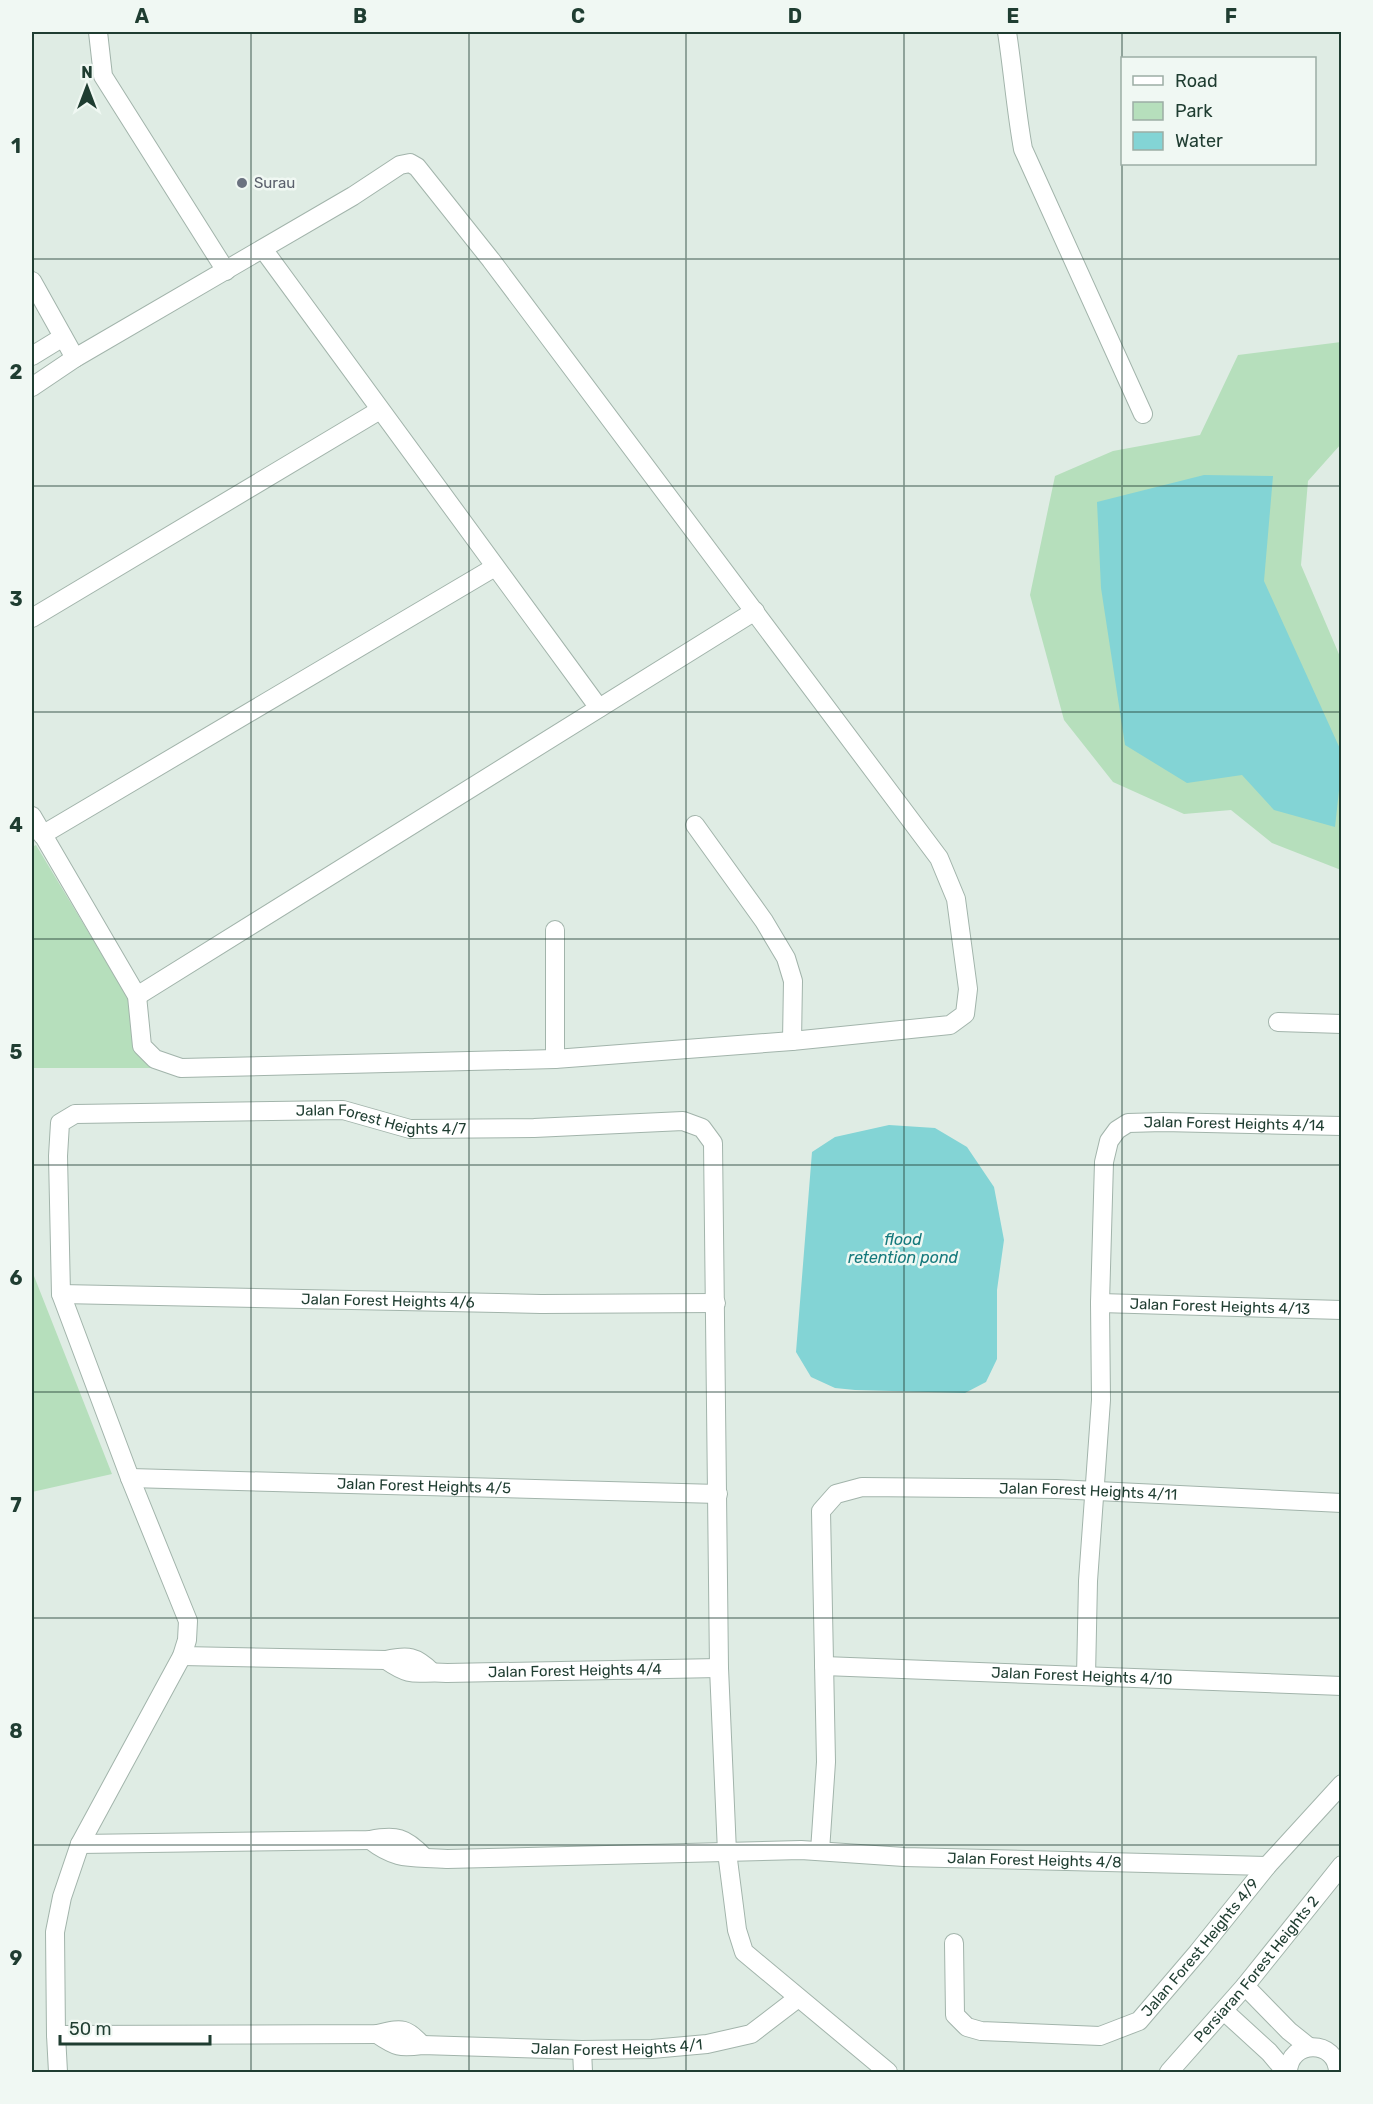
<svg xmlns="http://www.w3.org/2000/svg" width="1373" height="2104" font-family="Rubik,sans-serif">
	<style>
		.green { fill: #b6dfbc }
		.water { fill: #83d4d5 }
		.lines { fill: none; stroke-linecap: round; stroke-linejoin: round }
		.minor-casing { stroke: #a2b4ab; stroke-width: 20 }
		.minor { stroke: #fff; stroke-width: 18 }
		.grid { fill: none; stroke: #1f3d31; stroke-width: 1.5; stroke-opacity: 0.55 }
		.worship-dot { fill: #6b7280; stroke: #f0f8f3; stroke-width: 2 }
		.labels { text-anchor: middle; stroke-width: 5; stroke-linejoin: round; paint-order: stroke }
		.worship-label { font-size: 15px; fill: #5b616d; stroke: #f0f8f3; text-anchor: start }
		.street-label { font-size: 15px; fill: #1f3d31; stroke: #f0f8f3 }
		.water-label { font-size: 16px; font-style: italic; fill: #15797c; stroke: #f0f8f3 }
		.neatline { fill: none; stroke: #1f3d31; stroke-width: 2 }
		.grid-label { font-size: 20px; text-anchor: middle; font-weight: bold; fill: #1f3d31 }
	</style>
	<rect width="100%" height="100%" fill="#dfece4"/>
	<path class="green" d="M1341,342v102l-33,37 -7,84 40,94v211l-69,-27 -41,-33 -47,4 -71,-32 -49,-62 -34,-125 25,-119 58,-25 87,-16 38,-80z
		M36,845l92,153 4,43 19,27h-119v-221z
		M32,1276h2l78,198 -80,18z"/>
	<path class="water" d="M1204,475l69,1 -9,105 77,170v21l-6,55 -61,-17 -32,-35 -55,8 -62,-38 -24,-157 -4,-86z
		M889,1125l46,3 32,19 27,40 10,53 -7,50v69l-11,23 -21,11 -110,-3 -20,-2 -24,-11 -15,-25 16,-200 23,-15z"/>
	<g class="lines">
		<defs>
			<g id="minor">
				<path d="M98,32l5,44 123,195"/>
				<path d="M1007,32c6,39 9,78 16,117l120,265"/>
				<path d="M263,249l336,459"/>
				<path d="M32,281l43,77"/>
				<path d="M32,356l31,-19"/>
				<path d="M32,387l43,-29 278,-162 47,-31 10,-2 7,4 74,93 448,598 17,41 12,90 -3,25 -15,11 -158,16 -237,18 -374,9 -26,-9 -13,-13 -5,-50 -105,-180"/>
				<path d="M32,618l348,-208"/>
				<path d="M695,825l69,96 22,37 7,23 -1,60"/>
				<path d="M42,835l453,-268"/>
				<path d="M555,930v129"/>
				<path d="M137,996l618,-385"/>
				<path d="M1278,1022l64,2"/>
				<path id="s1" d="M61,1294l480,10 175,-1"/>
				<path id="s2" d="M1100,1303l242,7"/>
				<path id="s3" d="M130,1478l588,16"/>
				<path d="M182,1656l204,4c22,-5 30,-4 46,12"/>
				<path id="s4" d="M386,1660c29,20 31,10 61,13l272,-5"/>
				<path id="s5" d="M824,1666l518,20"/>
				<path id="s6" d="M1086,1676l2,-95 13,-181 -1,-97 4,-141 5,-21 8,-11 11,-7 35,-1 179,4"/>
				<path id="s7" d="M370,1840c28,22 43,16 77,19l354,-9 103,7 363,9"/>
				<path d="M80,1844l290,-4c26,-5 35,-3 54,17"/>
				<path id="s8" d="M820,1851l6,-89 -5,-251 15,-17 26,-7 194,2 286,14"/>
				<path id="s9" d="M954,1943l1,72 12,12 14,4 119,5 39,-15 59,-69 69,-86 75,-82"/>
				<path d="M1245,1986l44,45 20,16"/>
				<path d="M1224,2011l45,41 17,20"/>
				<path id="s10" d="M377,2034c19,13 23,14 45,11l160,5 70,-1 55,-5 44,-10 47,-36"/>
				<path d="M56,2035l321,-1c24,-5 28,-8 45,11"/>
				<path d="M582,2050l1,22"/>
				<path id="s11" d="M58,2072l-2,-37 -1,-103 7,-35 18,-53 102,-188 5,-16 1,-19 -58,-143 -69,-184 -3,-138 2,-33 15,-9 268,-4 67,19 124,-1 149,-7 19,7 11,15 6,525 8,184 10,78 7,22 144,120"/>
				<path id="s12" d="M1169,2072l76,-86 97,-121"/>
				<path d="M1288,2072c1,-33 49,-33 50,0"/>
			</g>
		</defs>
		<use href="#minor" class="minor-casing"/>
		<use href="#minor" class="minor"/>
	</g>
	<path class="grid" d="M251,32v2040M469,32v2040M686,32v2040M904,32v2040M1122,32v2040M32,259h1310M32,486h1310M32,712h1310M32,939h1310M32,1165h1310M32,1392h1310M32,1618h1310M32,1845h1310"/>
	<circle class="worship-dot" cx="242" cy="183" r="6"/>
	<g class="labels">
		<g class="worship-label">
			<text x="254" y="188">Surau</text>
		</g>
		<g class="street-label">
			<text dy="5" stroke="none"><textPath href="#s11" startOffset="1328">Jalan Forest Heights 4/7</textPath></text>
			<text dy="5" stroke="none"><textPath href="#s6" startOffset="669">Jalan Forest Heights 4/14</textPath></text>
			<text dy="5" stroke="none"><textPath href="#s1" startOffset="327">Jalan Forest Heights 4/6</textPath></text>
			<text dy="5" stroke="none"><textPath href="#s2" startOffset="120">Jalan Forest Heights 4/13</textPath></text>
			<text dy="5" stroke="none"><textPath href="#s3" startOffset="294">Jalan Forest Heights 4/5</textPath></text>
			<text dy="5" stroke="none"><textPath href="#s8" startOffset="616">Jalan Forest Heights 4/11</textPath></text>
			<text dy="5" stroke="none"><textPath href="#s4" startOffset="192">Jalan Forest Heights 4/4</textPath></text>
			<text dy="5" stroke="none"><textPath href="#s5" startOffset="258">Jalan Forest Heights 4/10</textPath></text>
			<text dy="5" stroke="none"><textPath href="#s7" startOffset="669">Jalan Forest Heights 4/8</textPath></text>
			<text dy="5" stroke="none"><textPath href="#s9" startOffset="360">Jalan Forest Heights 4/9</textPath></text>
			<text dy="5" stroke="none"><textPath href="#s12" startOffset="135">Persiaran Forest Heights 2</textPath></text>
			<text dy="5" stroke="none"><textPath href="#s10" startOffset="243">Jalan Forest Heights 4/1</textPath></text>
		</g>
		<g class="water-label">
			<text x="903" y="1245">flood<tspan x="903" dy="18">retention pond</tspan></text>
		</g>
	</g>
	<rect width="1373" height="2104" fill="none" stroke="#f0f8f3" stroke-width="66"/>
	<rect x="1121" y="57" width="195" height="108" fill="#f0f8f3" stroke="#9cada5" stroke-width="1.5"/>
	<rect x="1133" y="76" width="30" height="9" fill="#ffffff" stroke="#9cada5" stroke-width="1.5"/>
	<text x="1175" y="87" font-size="18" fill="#1f3d31">Road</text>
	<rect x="1133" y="102" width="30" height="18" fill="#b6dfbc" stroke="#9cada5" stroke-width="1.5"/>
	<text x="1175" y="117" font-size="18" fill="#1f3d31">Park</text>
	<rect x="1133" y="132" width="30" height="18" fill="#83d4d5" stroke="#9cada5" stroke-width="1.5"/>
	<text x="1175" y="147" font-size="18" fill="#1f3d31">Water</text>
	<g transform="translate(87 87)" stroke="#f0f8f3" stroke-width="4.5" paint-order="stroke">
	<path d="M0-4.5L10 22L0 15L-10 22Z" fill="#1f3d31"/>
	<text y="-9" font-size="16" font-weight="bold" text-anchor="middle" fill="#1f3d31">N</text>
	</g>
	<path d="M60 2035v9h150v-9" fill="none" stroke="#1f3d31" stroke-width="3"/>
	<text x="69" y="2035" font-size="18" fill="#1f3d31" stroke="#f0f8f3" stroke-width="4.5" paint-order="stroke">50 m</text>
	<rect x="33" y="33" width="1307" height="2038" class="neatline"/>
	<g class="grid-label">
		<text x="142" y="23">A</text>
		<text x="360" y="23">B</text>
		<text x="578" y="23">C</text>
		<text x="795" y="23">D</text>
		<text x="1013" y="23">E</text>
		<text x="1231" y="23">F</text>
		<text x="16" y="153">1</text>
		<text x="16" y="379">2</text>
		<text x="16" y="606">3</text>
		<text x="16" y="832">4</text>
		<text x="16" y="1059">5</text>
		<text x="16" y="1285">6</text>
		<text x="16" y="1512">7</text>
		<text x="16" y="1738">8</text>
		<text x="16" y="1965">9</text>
	</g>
</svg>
